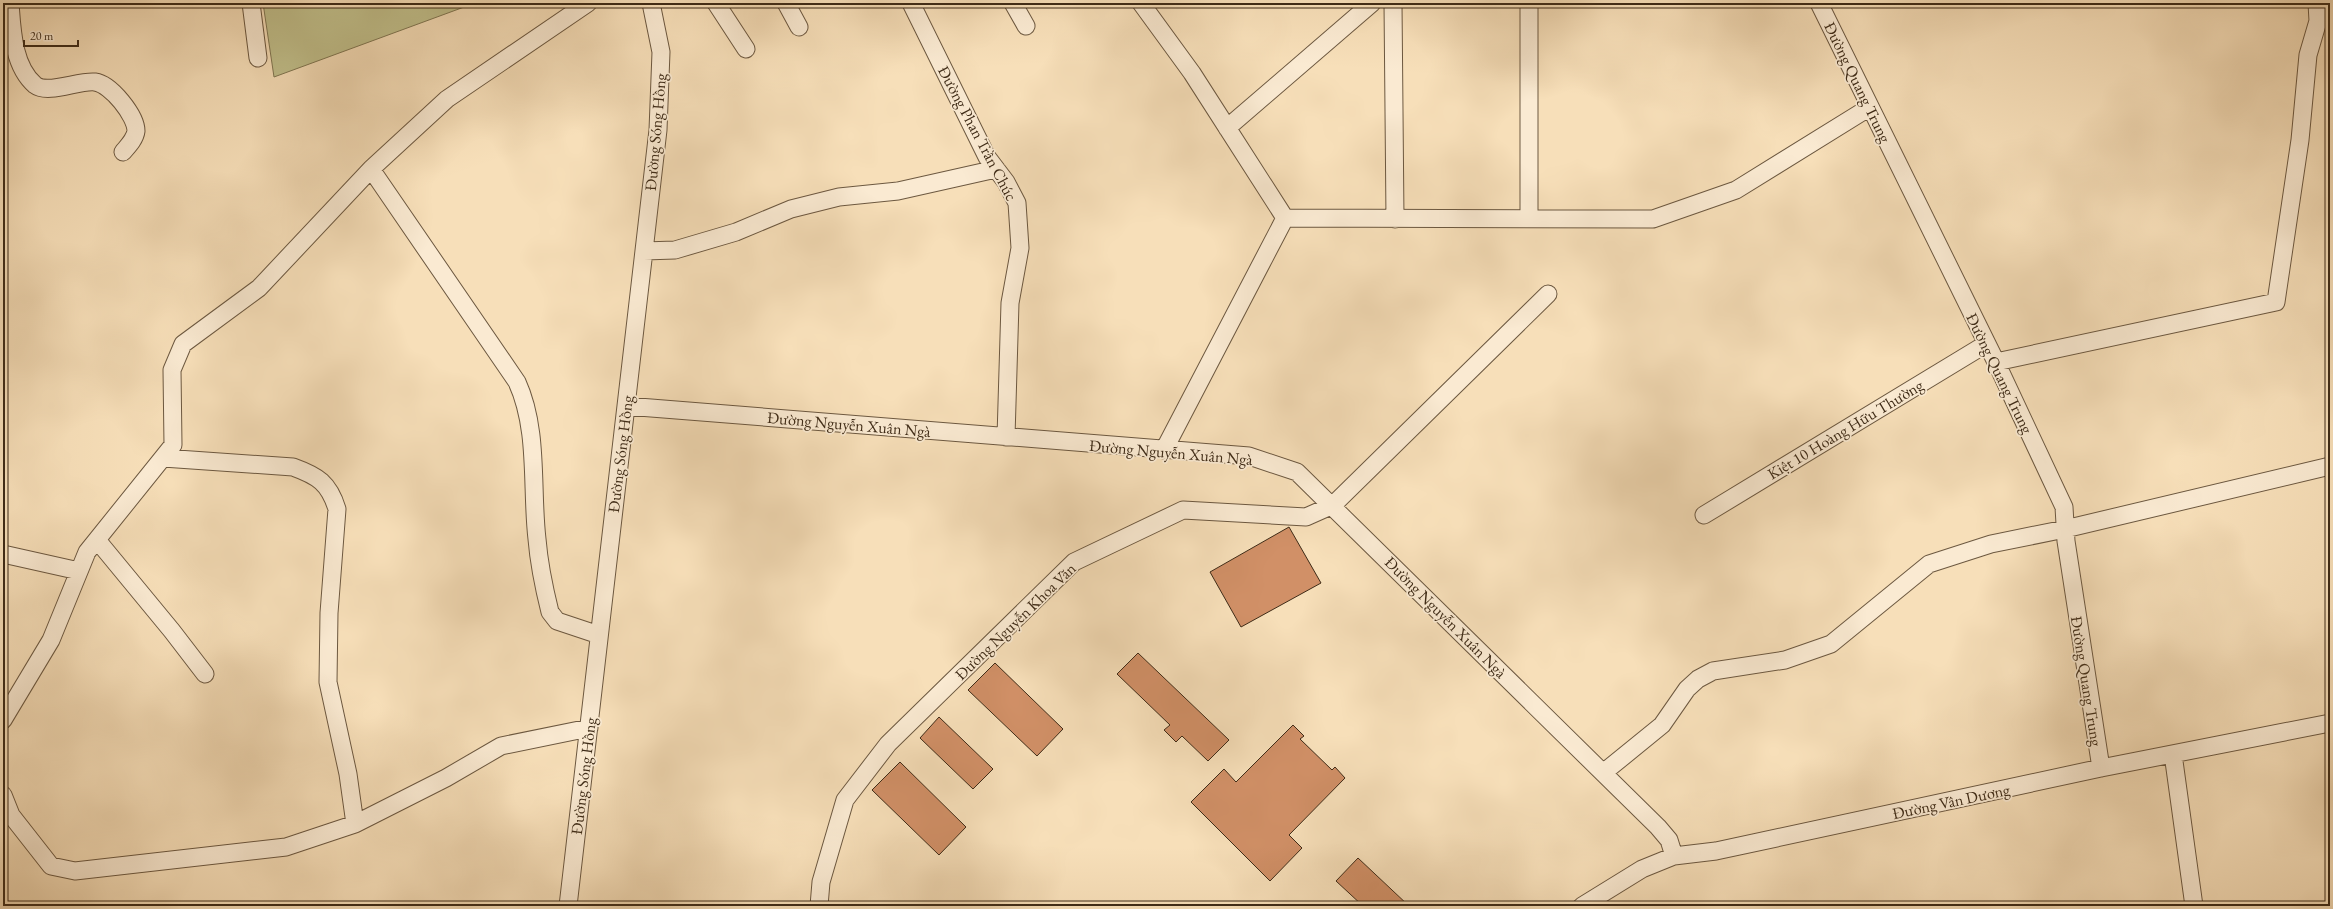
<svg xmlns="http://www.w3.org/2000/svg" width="2333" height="909" font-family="'EB Garamond',serif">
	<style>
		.green { fill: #c1c08c; stroke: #807652 }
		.building { fill: #d19067; stroke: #3e2b17 }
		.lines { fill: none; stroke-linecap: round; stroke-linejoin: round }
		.minor-casing { stroke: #6c5840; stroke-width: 19 }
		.minor { stroke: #faead2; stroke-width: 17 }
		.labels { text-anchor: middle; stroke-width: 3.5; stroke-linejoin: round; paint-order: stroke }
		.street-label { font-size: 16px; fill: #3e2b17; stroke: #faead2 }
	</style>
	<rect width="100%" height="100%" fill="#f7dfb9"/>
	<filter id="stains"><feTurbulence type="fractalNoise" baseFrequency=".005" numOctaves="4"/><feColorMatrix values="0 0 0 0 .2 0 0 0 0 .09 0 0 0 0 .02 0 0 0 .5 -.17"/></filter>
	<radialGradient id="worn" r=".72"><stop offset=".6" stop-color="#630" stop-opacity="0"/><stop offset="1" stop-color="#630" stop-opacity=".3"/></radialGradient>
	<path class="green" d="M263,3h212l-201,74z"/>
	<path class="building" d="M1289,527l32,56 -80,44 -31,-55z
		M1138,653l91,87 -21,21 -26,-25 -6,6 -12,-12 6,-5 -53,-51z
		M995,663l68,66 -26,27 -69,-66z
		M939,717l54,52 -20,20 -53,-51z
		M1293,725l11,11 -4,3 32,31 3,-3 10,11 -56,57 13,13 -32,33 -79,-79 33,-33 12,13z
		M900,762l66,65 -27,28 -67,-65z
		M1358,858l51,48h-46l-27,-25z"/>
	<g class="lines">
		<defs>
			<path id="minor" d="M10,3c2,27 3,63 25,82 13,10 44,-5 60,-3 16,2 41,34 41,49 -1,8 -8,15 -13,21
				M251,3l7,55
				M716,3l30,46
				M786,3l13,24
				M911,3l76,154 19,25 11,21 3,45 -10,55 -4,134
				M1013,3l13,23
				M1141,3l51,70 93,145
				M1393,3l2,216
				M1529,3v216
				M1819,3l177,359 68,145 2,34 35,227
				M1227,128l145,-125
				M371,169l146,213c22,48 14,106 20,157 2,25 7,49 13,73l7,9 42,14
				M1285,218l368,1 83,-29 134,-83
				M644,251l31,-1 61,-18 55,-23 48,-12 59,-6 98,-22
				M1996,362l280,-60 24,-162 8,-85 10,-34 -1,-18
				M626,406l623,50 48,16 361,355 11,13 5,16
				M1164,450l121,-232
				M163,458l130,9c25,9 36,16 44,42l-8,104 -1,69 20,92 7,50
				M1704,515l282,-171
				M97,540l75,91 33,43
				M3,554l76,17
				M3,720l48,-80 36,-88 86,-107 -1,-75 11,-26 76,-56 112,-119 76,-70 141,-96
				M2173,754l21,152
				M1603,773l59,-48 25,-36 11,-10 15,-8 72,-11 46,-16 98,-80 62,-20 74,-15 265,-63
				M3,795l8,20 40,51 24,5 211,-24 69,-23 91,-46 55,-32 88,-18
				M568,906l90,-776 3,-78 -10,-49
				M819,906l2,-24 24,-82 43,-56 186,-182 109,-52 123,7 27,-12 215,-211
				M1582,906l60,-37 32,-13 42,-5 385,-83 229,-45"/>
		</defs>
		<use href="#minor" class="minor-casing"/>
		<use href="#minor" class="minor"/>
	</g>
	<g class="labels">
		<g class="street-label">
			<text transform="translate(1858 82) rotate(64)" y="6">Đường Quang Trung</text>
			<text transform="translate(655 132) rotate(-85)" y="6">Đường Sóng Hồng</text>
			<text transform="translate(978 133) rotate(62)" y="6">Đường Phan Trần Chúc</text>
			<text transform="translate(2000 373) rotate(64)" y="6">Đường Quang Trung</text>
			<text transform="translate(849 424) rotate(5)" y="6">Đường Nguyễn Xuân Ngà</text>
			<text transform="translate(1845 429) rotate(-31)" y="6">Kiệt 10 Hoàng Hữu Thường</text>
			<text transform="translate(1171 452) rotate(5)" y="6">Đường Nguyễn Xuân Ngà</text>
			<text transform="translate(620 454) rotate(-83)" y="6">Đường Sóng Hồng</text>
			<text transform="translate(1446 617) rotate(45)" y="6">Đường Nguyễn Xuân Ngà</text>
			<text transform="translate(1015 621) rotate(-44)" y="6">Đường Nguyễn Khoa Văn</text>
			<text transform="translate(2087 681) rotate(81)" y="6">Đường Quang Trung</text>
			<text transform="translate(583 776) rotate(-83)" y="6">Đường Sóng Hồng</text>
			<text transform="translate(1951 801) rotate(-12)" y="6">Đường Vân Dương</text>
		</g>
	</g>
	<rect width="2333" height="909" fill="none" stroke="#f7dfb9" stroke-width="16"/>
	<rect x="4" y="4" width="2325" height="901" fill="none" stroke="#3e2b17" stroke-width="2"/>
	<rect x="8" y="8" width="2317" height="893" fill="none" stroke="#3e2b17"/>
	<path d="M24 40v6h54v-6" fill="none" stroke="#3e2b17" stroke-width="2"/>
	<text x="30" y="40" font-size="12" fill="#3e2b17" stroke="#faead2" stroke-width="3" paint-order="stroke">20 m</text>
	<rect width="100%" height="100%" filter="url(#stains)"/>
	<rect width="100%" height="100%" fill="url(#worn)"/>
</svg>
